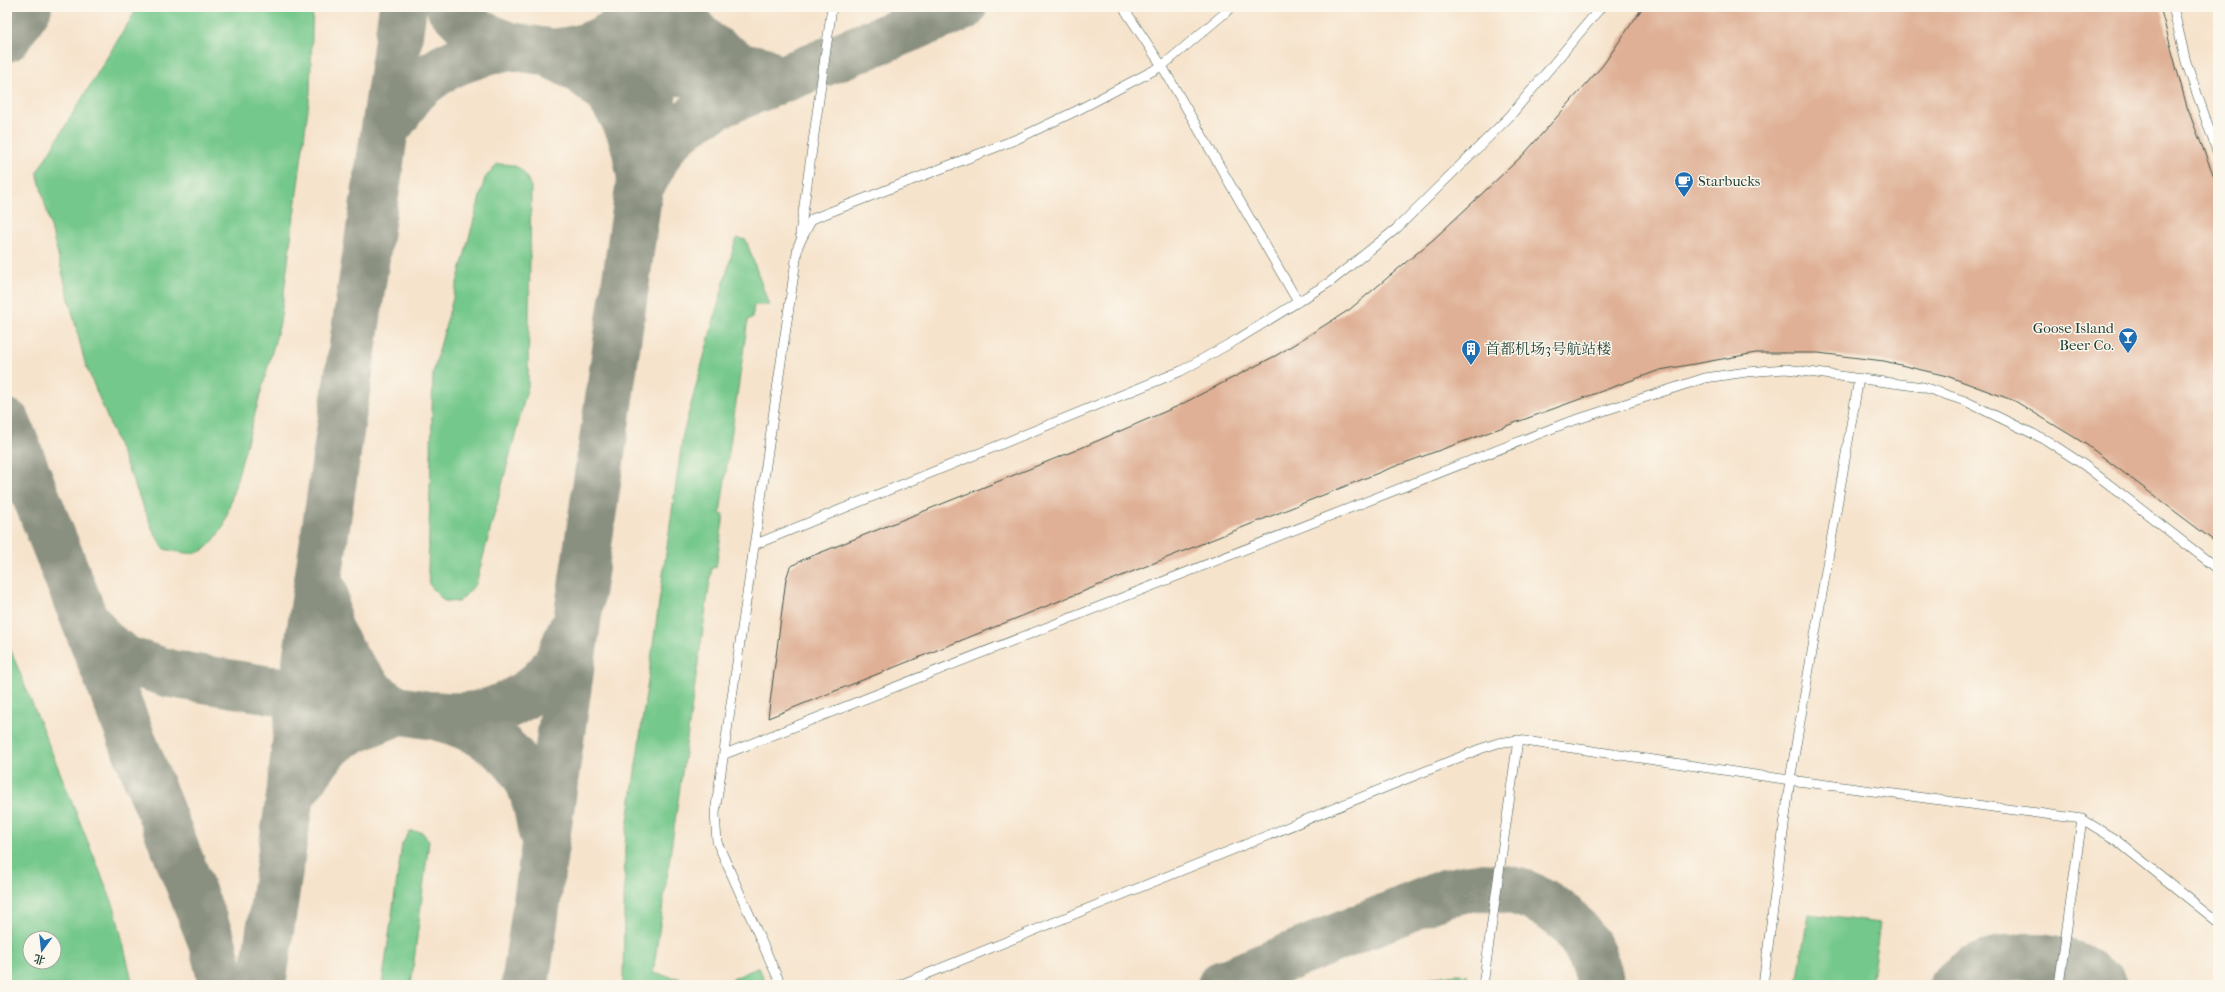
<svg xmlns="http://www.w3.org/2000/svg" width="2225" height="992" font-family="'IM FELL French Canon','Noto Serif SC',serif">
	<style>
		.green { fill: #74c88b; stroke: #4a8260; fill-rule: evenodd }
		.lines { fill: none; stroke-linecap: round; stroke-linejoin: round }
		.taxiway { stroke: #8a9080; stroke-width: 48 }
		.building { fill: #dfb095 }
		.lane-casing { stroke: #3f564b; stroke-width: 10 }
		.lane { stroke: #fff; stroke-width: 9 }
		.labels { text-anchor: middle; stroke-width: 3; stroke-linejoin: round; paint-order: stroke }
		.poi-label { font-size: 15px; fill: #1f3d34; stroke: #fbf7ec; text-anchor: start }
	</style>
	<rect width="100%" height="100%" fill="#fbf7ec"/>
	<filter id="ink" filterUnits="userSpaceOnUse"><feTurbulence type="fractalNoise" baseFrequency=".025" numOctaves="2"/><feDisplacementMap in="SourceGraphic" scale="8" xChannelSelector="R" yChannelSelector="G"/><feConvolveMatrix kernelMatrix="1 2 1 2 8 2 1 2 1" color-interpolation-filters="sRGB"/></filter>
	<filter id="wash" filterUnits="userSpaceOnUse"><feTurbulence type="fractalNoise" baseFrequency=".012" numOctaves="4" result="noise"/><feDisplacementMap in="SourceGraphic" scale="16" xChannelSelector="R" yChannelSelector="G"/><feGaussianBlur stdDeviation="0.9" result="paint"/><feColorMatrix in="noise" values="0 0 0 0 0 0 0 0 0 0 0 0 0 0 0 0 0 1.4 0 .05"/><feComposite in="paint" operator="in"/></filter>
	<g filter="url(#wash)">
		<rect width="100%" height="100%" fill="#f6e3cc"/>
		<path class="green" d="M138,7h175l-3,86 -30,230 -56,203c-21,30 -24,31 -60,23l-10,-16 -69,-170 -48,-191z
			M497,164c21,0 26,3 34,23l-3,199 -52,198 -17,18 -15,-1 -15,-17 -1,-13 5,-198 52,-195z
			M738,238l8,2 23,65h-15l-2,14h-4l-28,195 4,1 -8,53 -4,-1 -59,406 39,8 34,1 33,-15 7,18h-143l2,-143 58,-408 52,-192z
			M7,641l108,268 18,76h-126zM30,938h24v24h-24z
			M410,831l12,1 7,9 -18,144h-29l20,-141z
			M1808,914l72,9 -9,62h-74z
			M1457,974l11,1 -2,10h-54l23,-8z"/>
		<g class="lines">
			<path class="taxiway" d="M450,7l23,24 36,15 230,35 46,-3 178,-71
				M681,7l10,22 15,15 34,22 22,4
				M7,38l21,-31
				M559,52c33,-3 63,-19 85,-45
				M558,58c48,21 74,58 81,110
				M385,129c11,-11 18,-25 28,-37 26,-28 61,-38 96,-46
				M644,180c7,-12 14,-29 24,-40 27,-29 66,-42 102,-56
				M7,423l205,519 11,43
				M88,623l14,19 24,18 45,14 257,41c12,0 25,2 37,1 34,-2 76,-24 93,-55 5,-9 8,-19 12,-28
				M438,717c36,9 71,28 89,61 9,16 11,36 15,54
				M290,796l35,-47 18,-15 55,-23 -25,-17 -26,-32 -20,-35 -3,-35
				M262,985l28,-189 11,-101 102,-688
				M525,985l140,-978
				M1221,985l224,-92c12,-2 24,-6 36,-6 61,0 109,39 120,98
				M1954,985c30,-30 81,-35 119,-20 12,5 22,13 31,20"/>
		</g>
		<g id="blocks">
			<path class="building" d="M1643,7h517l27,100 31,80v357l-131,-99 -72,-44 -68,-25 -63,-15 -66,-8h-62l-96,17 -272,99 -620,249 18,-139 4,-12 12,-7 272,-109 104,-45 99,-51 72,-45 86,-72 89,-84 79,-89z"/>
		</g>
	</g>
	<g filter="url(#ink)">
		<use href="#blocks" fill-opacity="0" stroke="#3f564b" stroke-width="1"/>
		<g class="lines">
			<defs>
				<path id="lane" d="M1123,7l39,59 136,236
					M2173,7l13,55 32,92
					M800,234l32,-227
					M756,544l425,-173 57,-32 92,-57 66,-53 114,-113 91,-109
					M725,754l841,-331 139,-45 42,-6 39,-3 137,18 42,14 81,39 38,25 134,104
					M781,985l-64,-143 -2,-29 83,-567 14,-27 205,-80 59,-28 86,-45 70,-59
					M900,985l580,-236 18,-6 20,-3 272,40 292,39 34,21 102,82
					M1483,985l35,-245
					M1763,985l27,-205 69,-402
					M2059,985l23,-166"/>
			</defs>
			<use href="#lane" class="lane-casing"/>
			<use href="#lane" class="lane"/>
		</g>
	</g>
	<defs>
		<symbol id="cafe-pin" viewBox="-11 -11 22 30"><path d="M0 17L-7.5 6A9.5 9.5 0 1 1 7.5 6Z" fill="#1f6fb2" stroke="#fbf7ec"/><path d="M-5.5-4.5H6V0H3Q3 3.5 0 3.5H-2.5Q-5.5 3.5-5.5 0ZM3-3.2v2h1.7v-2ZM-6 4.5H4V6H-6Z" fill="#fff"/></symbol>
		<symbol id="bar-pin" viewBox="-11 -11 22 30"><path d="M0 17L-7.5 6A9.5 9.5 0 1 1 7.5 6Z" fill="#1f6fb2" stroke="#fbf7ec"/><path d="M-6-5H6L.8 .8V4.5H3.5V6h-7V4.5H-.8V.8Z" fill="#fff"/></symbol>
		<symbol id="building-pin" viewBox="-11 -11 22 30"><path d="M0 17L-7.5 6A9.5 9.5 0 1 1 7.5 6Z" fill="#1f6fb2" stroke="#fbf7ec"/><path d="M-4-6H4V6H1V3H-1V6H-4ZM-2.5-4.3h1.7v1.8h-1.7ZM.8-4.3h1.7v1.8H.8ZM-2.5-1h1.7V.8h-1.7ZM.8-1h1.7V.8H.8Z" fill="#fff"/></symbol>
	</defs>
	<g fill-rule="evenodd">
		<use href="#cafe-pin" x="1673" y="170" width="22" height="30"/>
		<use href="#bar-pin" x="2117" y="326" width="22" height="30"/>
		<use href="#building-pin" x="1460" y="338" width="22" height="30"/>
	</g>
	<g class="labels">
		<g class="poi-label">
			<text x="1698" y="186">Starbucks</text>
			<text x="2114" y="333" text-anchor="end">Goose Island<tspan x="2114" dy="17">Beer Co.</tspan></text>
			<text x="1485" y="354">首都机场3号航站楼</text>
		</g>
	</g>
	<rect width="2225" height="992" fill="none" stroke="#fbf7ec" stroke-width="24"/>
	<g transform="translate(42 950) rotate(195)"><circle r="19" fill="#fbf7ec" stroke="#a3ada2"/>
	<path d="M0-3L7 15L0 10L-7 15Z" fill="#1f6fb2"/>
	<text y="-6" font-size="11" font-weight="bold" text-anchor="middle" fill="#1f3d34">北</text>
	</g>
</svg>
